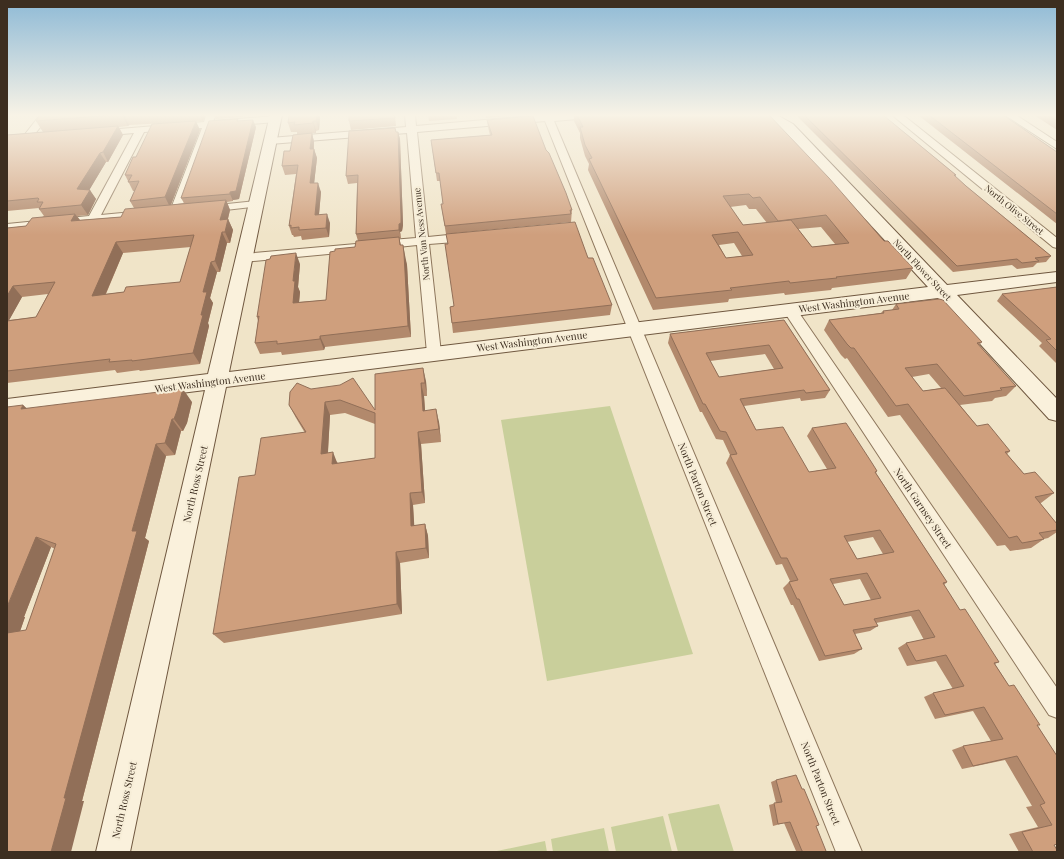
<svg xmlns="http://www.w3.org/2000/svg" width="1064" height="859" font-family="'Playfair Display',serif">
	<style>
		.green { fill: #c9cf9b }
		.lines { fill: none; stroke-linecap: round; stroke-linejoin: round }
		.street-casing { stroke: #8d765c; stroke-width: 2 }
		.secondary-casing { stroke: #6f573f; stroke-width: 2 }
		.street { fill: #faf1dc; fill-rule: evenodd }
		.secondary { fill: #faf1dc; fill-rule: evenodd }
		.wall { fill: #b2896c; fill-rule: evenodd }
		.shaded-wall { fill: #916f58 }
		.building { fill: #cf9f7d; stroke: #916f58; fill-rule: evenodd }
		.labels { text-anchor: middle; stroke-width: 4; stroke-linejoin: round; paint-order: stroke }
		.far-street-label { font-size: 9px; fill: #3d2e20; stroke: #f7eed8 }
		.street-label { font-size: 10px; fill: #3d2e20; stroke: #f7eed8 }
	</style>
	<rect width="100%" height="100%" fill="#f0e4c8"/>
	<path class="green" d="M610,406l83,248 -146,27 -46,-261z
		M719,804l15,48h-56l-10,-38z
		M663,816l9,36h-56l-5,-25z
		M604,828l5,24h-56l-2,-13z
		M545,841l2,11h-55z"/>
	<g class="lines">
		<defs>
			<path id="street" d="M40,115h10l-20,25h-6l-2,-2z
				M206,115h10l-3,6 63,-5 5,3 -5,3 -65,5 -31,86h-8l-2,-2 32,-83 -58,4 -43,83 42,-4 4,1 2,2 -2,2 -140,14v-6l82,-8 45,-83 -36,3 -5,-3 2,-2 109,-9z
				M405,115h10l1,11 126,-11h52l-5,3 -35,3 308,731h-26l-291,-731 -128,11 11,105 40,-4 4,1 2,3 -2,3 -4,1 -39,3 12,109 -2,4 -5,1 -5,-1 -2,-4 -10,-108 -38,4 -4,-1 -2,-3 2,-3 4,-1 37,-3 -9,-105 -137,11 -5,-3 5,-3 136,-11z
				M892,115h11l154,123v10l-4,-1z
				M1005,115h11l41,27v7z
				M256,201l4,1 2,2 -2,2 -52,6 -6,-3 6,-3z
				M356,244l4,1 2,3 -2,3 -116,11 -4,-1 -2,-3 2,-3 4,-1z
				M790,306l5,1 262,381v30l-8,-3 -264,-402 -2,-3 2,-3z"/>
			<path id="secondary" d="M270,115h12l-53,257 699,-85 -145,-157 -12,-6 -7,-9h13l16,9 154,161 110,-13v10l-100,13 100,104v22l-8,-2 -111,-121 -712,89 -96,465h-34l109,-462 -198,25v-16l201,-25z"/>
		</defs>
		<use href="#street" class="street-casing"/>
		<use href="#secondary" class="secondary-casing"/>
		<use href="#street" class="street"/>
		<use href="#secondary" class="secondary"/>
	</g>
	<path class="wall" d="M40,115h165l-2,6 -74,4 -1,1 -9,1 4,8 -15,27h-2l-17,28 7,9 -8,16 -11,1 3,4 41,-3 13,-9 -4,-7 5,-10h-2l-8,-16 11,-18 64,-27 -29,75 13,-2 -3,-5 57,-77 18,6 -17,72 -6,1v1l-6,1 3,8 -2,9 5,11 -3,13h-3l-7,29h-3l-7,26 3,5 -5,20 1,3 -9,38 -60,7 -1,-1 -22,3 -2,-3 -108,13v-155l19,-2 18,-10 -5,-7v-1l-32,3v-76l36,-3 -7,-11zM191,247l-11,35 -56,10 -18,2 17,-41zM48,294l-12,23 -27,3 13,-23z
		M214,115h29v2l-27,2z
		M289,115h30l1,3 -1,12 -3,1v2h-4l2,9v7l3,9 -3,25 7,9 -2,23 11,8 -1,14 -27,3 -1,-4 -7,1 -1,-2h-1l-3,-9 7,-52 -11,1 -3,-9 8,-15 7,-17v-2h-6l-3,-9z
		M395,115l1,11 -45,4 -2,-9z
		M428,115h43l-14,1v3l-28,2z
		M485,115h38l-37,3z
		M574,115h195l115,126 29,27 -7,11 -74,9 -1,2 -19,2 -27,3 -1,-2 -55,6 -1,3 -75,8 -65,-140 1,-6 -4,-8 -5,-18v-5l-6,-12zM746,205l3,4h7l11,14 -24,2 -13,-18zM821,227l14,17 -23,3 -14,-18zM734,243l8,13 -16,2 -7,-13z
		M796,115h87l73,60 -1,2 11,9 85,70 -5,6 -9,1 -4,4 -16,2 -5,-4 -59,7z
		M918,115h85l54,37v72z
		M1034,115h23v15z
		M487,120l59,30 26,60 -1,12 -125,12 -5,-30h2l-3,-23h-3l-6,-41 59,-5 -2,-8z
		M395,128l1,4h2l2,7 3,86 -1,6 -2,1 1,6h-2l8,27 4,72 -86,10 -1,3 -42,5 -1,-3 -21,2 -5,-11 3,-22 -1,-4 43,-53 -2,23 2,5 -1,10 27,-2 9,-49 20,-4 3,-6 -2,-7 1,-51 -9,1 -2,-8z
		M588,258l24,47 -2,10 -157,18 -3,-26 4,-1z
		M1057,287v77l-18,-18 3,-3 -45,-42 5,-7z
		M896,304l86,38 -3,3 37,41 -10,10 -11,2 -3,3 -32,4 17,21 33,25 -3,3 17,20 30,19 -13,10h-1l17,21v8l-9,6 -4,1 -13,9 -21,3 -5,-6 -8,1 -97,-131 -12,2 -41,-59 -2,1 -4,-4 -17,-25 5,-10 52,-7 2,-2 9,-1zM929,374l12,14 -18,3 -11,-14z
		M784,320l46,70 -5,8 -24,3 -1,-3 -56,8 12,24 53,42 18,-3 -20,-33 5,-8 65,43 -1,2 71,109 -3,3 16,25 39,52 -4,2 14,22 28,39 20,31 -3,89 3,7h-38l-10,-18 29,-7 -12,-20 6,-1 -27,-46 -43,9 -10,-19 11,-4 28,-5 -18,-30 -38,8 -11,-22 9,-4 20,-4 -17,-28 -29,5 -9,-18 8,-5 18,-3 -13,-24 -35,7 2,3 -8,5 -15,3 7,15 -8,5 -35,7 -26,-56h-2l-8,-17 7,-7 -8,-17 -6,1 -50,-102 4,-8 -7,-15 -7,-1 -14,-27h-2l-32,-69 2,-9zM765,354l9,15 -55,8 -9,-16zM873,537l10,17 -26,5 -10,-17zM860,579l11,21 -27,5 -11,-21z
		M375,374l51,7 1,15h-3l1,15 14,11 2,20 -20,2 4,59 -12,2 1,21 11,-2 3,12 1,22 -29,5 2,51 -178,29 -11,-9 42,-159 50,-42 -9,-15 -7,-13 22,-16 64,21zM345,413l30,11v34l-37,5 -10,-10 2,-38z
		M192,402l-5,21 -4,8h-2l-6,24 -9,1 -21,82 4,3 -67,260h2l-77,51 16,-447 4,4zM51,547l4,2 -29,81 -6,1 5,-14h-1z
		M776,780l40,46 7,26h-26l-1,-1 -12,-28 -11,3 -4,-21 7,-2 -5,-21z"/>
	<path class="shaded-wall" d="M122,115h2l5,10 -1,1z
		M200,115h5l-2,6z
		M317,115h2l1,3 -1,12 -3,-9z
		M253,120l3,7 -17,72 -6,1v1l-3,-7z
		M196,121l4,9 -30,77 -5,-10z
		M313,121l3,10v2l-3,-10z
		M118,126l5,9 -15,27 -5,-10z
		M398,132l2,7 3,86 -1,6 -2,1 1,6 -2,-8z
		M312,133l2,9 -1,16 -3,-9z
		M314,149l3,9 -4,35 -3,-10z
		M100,153l6,9 -22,37 -7,-10z
		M318,183l3,9 -3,32 -3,-9z
		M90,190l6,9 -8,16 -7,-10z
		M226,200l4,10 -5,20 -5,-10z
		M75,214l8,10 -12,-3z
		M327,214l3,9 -1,14 -3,-9z
		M228,219l5,11 -3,13 -5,-11z
		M222,232l5,11 -7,29 -5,-11z
		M116,242l7,11 -23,54 -8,-11z
		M403,245l4,20 4,72 -3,-11z
		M296,253l4,11 -2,23 2,5 -2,22 -5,-11v-22z
		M211,262l6,10 -7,26 3,5 -5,20 1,3 -9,38 -7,-11 8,-38 2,-23z
		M13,286l9,11 -15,27v-28z
		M320,336l5,11 -1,3 -4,-11z
		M423,368l3,13 1,15 -2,-13z
		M421,383l3,13 2,28 -3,-13z
		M183,389l9,13 -5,21 -4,8 -9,-12z
		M325,402l5,13 -3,51 -6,-12z
		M23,405l13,12 -15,-8z
		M436,409l3,13 2,20 -2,-13z
		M172,419l9,12 -6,24 -10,-12z
		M418,432l3,12 4,59 -3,-11z
		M156,444l10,12 -21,82 4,3 -67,260h2l-13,51h-20l13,-54 68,-267z
		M333,452l5,13 -6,-1z
		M410,493l3,12 2,32 -4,-11z
		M425,524l3,12 1,22 -3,-10z
		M36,537l15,10 -27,70h1l-9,26 -9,-5v-31z
		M396,552l4,11 2,51 -5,-10z"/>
	<path class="building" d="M40,115h74l-78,6z
		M289,115h28l-1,6h-3v2l-19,2 1,-3 -7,1z
		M349,115h45l1,3 -46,3z
		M577,115h192l60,63 55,63h4l25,27 -77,9 1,1 -20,2 -27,3 -1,-2 -59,7 2,2 -76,8 -67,-139 3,-1 -7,-13 -5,-18h3zM749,194l4,4 7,-1 18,24 48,-6 23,28 -37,4 -21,-27 -48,5 -20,-29zM738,232l15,23 -27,3 -14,-23z
		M804,115h79l73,60h-2l12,11 85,70 -16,2 4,3 -17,2 -5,-4 -60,7z
		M929,115h74l54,37v62z
		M1048,115h9v6z
		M533,116l13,34 3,3 17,40 6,17h-2l1,4 -126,12 -4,-22h2l-4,-31h-3l-5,-33 61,-5 -5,-15z
		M238,119l-1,2 16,-1 -17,71 -6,1v2l-49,4 28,-77z
		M196,121l-31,76 -35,4 9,-20 -11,1 4,-7h-7l8,-18h3l16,-33z
		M118,126l-15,26 -3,1 -23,36 13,1 -9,15 -42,4 4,-7h-6l2,-3 -1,-1 -31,3v-66z
		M395,128l1,4h2l3,84v7l-2,1v6l-43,4 2,-59 -12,1 3,-45z
		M312,133l-2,16h4l-4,34h8l-3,32 12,-1 -1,14 -27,2v-3l-8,1v-3l-2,1 9,-61 -16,1 2,-15h6l3,-16z
		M226,200l-6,20 8,-1 -3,13h-3l-7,29 -4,1 -8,30h4l-6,23h2l-10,38 -61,8v-1l-23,2 1,-3 -103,12v-50l29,-4 19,-35 -42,4 -6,10v-68l19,-2 6,-8 43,-4 -4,7 50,-4 4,-8zM194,235l-14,47 -54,5 -2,5 -32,4 24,-54z
		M575,222l13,36h5l19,47 -160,18 -2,-16 4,-1 -9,-62h3l-2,-10z
		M399,237l1,8h3l1,9 4,72 -88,10v3l-43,5v-3l-22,2 4,-27 -2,1 9,-57 4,-1 1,-3 25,-3 -3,28h2l-2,22 33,-3 4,-48 5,-1v-2l20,-2 1,-6z
		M1057,287v64l-11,-11 5,-1 -49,-45z
		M939,299l4,1 39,42 -5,1 39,43 -16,2 2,2 -38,6 -27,-32 -32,4 18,23 22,-3 32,38 11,-2 22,27 -5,1 19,22 11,-2 19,21 -19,4 22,27v6l-18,3 5,6 -22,4 -5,-7 -8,2 -101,-134 -12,2 -42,-58h-3l-4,-4 -18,-24 55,-7 -1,-2 16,-2 -3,-5z
		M784,320l46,70 -24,3 -2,-3 -64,9 16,31 27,-3 26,45 27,-4 -24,-40 34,-5 26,40 5,8 -2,1 72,110 -4,1 17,27 5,-1 34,53 -5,1 15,23 5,-1 26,40h-3l20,31v88l-3,1 3,5v2h-24l-11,-20 30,-7 -12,-20 5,-2 -28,-47 -44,10 -10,-20 40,-7 -19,-32 -39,8 -12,-22 31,-7 -18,-31 -30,6 -10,-18 29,-6 -16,-27 -45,9 4,7 -25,4 9,19 -37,7 -26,-57h-2l-8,-17 9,-2 -11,-22h-6l-51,-103 7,-1 -11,-22 -6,-1 -15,-27h-2l-33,-70zM769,345l14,23 -64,9 -13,-24zM880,530l14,22 -37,7 -13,-23zM867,573l14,25 -37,7 -14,-26z
		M423,368l2,15h-4l2,28 13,-2 3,20 -21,3 4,60 -12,1 1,33 14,-2 1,24 -30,4 1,52 -184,30 26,-157 16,-2 6,-37 45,-6 -17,-27 1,-13 7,-9 14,6 29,-4 13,-7 22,32v-36zM340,400l35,13v45l-43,6 1,-12 -12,2 4,-52z
		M183,389l-6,22 -3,8h-2l-7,24 -9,1 -24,87h5l-73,267h2l-15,54h-44v-219l19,-3 30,-86 -20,-7 -29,70v-200l16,-2 -2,4z
		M796,775l6,14h2l15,36 -3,1 10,25 -3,1h-18l-3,-1 -12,-29 -12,2 -4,-21 8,-1 -6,-22z"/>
	<linearGradient id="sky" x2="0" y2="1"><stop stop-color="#8fbad6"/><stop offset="0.49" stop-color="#f8f3e6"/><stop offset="1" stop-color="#f8f3e6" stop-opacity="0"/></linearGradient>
	<rect width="1064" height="235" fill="url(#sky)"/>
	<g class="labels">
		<g class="far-street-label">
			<text transform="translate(1014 210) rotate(39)" y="3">North Olive Street</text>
			<text transform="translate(422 234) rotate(-96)" y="3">North Van Ness Avenue</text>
			<text transform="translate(922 270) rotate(47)" y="3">North Flower Street</text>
		</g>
		<g class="street-label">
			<text transform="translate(854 302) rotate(-7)" y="4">West Washington Avenue</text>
			<text transform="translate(532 341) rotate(-7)" y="4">West Washington Avenue</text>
			<text transform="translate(210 382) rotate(-7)" y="4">West Washington Avenue</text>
			<text transform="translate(195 484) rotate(-77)" y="4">North Ross Street</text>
			<text transform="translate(698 484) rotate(68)" y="4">North Parton Street</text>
			<text transform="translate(923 508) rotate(56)" y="4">North Garnsey Street</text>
			<text transform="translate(821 783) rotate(68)" y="4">North Parton Street</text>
			<text transform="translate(124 800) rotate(-77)" y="4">North Ross Street</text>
		</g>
	</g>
	<rect width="1064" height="859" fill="none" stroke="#3d2e20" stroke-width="16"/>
</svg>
